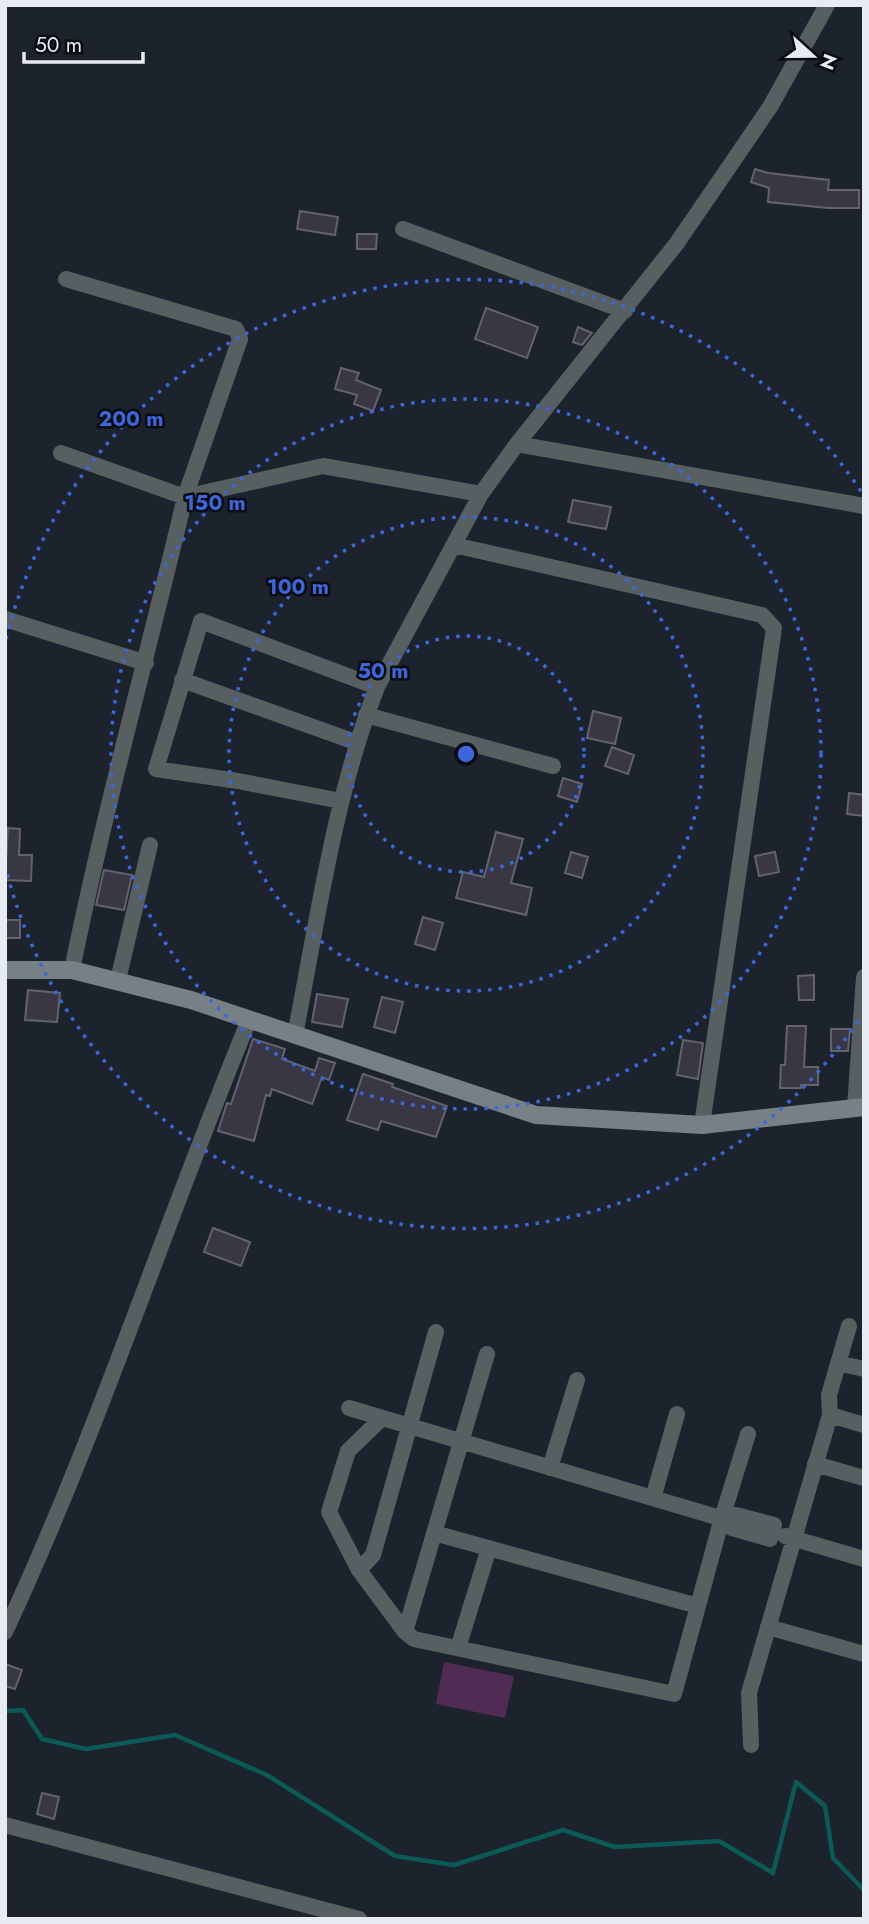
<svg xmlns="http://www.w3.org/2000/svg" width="869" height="1924" font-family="Jost,sans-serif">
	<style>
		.green { fill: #502b54 }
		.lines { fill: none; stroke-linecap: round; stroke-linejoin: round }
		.stream { stroke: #0a5b56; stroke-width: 4.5 }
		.building { fill: #383743; stroke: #63626f; stroke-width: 2 }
		.street { stroke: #585f61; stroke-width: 16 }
		.secondary { stroke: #778185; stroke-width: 18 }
		.ring { fill: none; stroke: #3b66dc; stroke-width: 3.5; stroke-dasharray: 3.5 7 }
		.centre { fill: #3b66dc; stroke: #090c10; stroke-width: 3.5 }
		.ring-label { font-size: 21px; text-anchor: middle; font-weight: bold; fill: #3b66dc; stroke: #090c10; stroke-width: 5; stroke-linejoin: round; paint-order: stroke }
	</style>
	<rect width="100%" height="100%" fill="#1c232c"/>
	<path class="green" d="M444,1662l70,14 -9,42 -69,-14z"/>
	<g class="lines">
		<path class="stream" d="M5,1711l18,-1 19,29 44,10 89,-14 92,40 128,81 59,9 109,-35 52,17 104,-6 54,32 23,-91 29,24 8,52 31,32"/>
	</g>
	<path class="building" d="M755,169l13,4 61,7 -1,10h31v18h-31l-60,-6 1,-14 -18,-6z
		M300,211l38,6 -3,18 -38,-6z
		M357,234h20l-1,15h-19z
		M486,308l52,19 -11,31 -52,-19z
		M578,327l14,6 -10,12 -9,-3z
		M341,368l18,5 -3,7 25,10 -8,21 -19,-7 3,-9 -22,-6z
		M573,500l38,7 -5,22 -38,-7z
		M593,711l28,7 -6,26 -28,-6z
		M612,747l22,8 -6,19 -23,-8z
		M563,778l19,6 -5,18 -19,-6z
		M849,793l15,2v21l-17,-2z
		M8,828l12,1 -1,26h13l-1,26 -26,-1z
		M496,832l27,7 -12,44 21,5 -6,27 -70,-17 7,-26 21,5z
		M571,852l17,5 -6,21 -17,-5z
		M775,852l4,20 -20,4 -4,-20z
		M104,870l28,5 -8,35 -28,-5z
		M423,917l20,6 -8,27 -20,-6z
		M5,920h15v18h-15z
		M814,975v25h-15l-1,-24z
		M28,990l32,3 -3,29 -32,-2z
		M317,994l31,5 -6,28 -30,-5z
		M382,997l21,5 -8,31 -21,-6z
		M787,1026h19l-2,41h14v18h-17v3h-21l1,-23h4z
		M831,1029h19l-2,22h-17z
		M253,1039l32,10 -3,10 33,12 4,-13 16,5 -6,17 -7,-3 -10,27 -40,-15 -2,7 -4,-1 -12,46 -36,-10 9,-28 4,1z
		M683,1040l20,3 -5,36 -21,-4z
		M363,1074l30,10 -1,3 55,19 -11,31 -55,-16 -3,9 -31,-10z
		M213,1228l37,14 -9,24 -37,-14z
		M5,1664l17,6 -7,19 -10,-3z
		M42,1793l17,4 -5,22 -17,-5z"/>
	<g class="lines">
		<path class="street" d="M403,229l222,82
			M517,444l347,62
			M61,453l124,44 55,-158 -4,-10 -170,-50
			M454,545l308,70 12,13 -72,497
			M5,619l141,44
			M182,680l176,63
			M366,715l187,51
			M341,801l-103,-20 -82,-12 45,-148 176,66
			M72,970c32,-159 76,-316 113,-473l138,-31 158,28
			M118,980l32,-135
			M295,1035c23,-117 39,-237 82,-348l104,-193 36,-50 160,-201 93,-136 57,-102
			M855,1108l9,-131
			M838,1363l26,6
			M349,1408l381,113
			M830,1415l34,10
			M382,1418l-34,33 -19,61 30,58 46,62 9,7 260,55 48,-176 26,-84
			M815,1464l49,14
			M550,1468l27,-88
			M653,1498l24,-84
			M736,1515l38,10 -4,14 -38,-11 -2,-7z
			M434,1533l264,73
			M785,1536l79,23
			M359,1570l14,-15 63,-223
			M768,1627l96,27
			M5,1632c93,-199 160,-409 244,-612
			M405,1632l82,-278
			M458,1648l31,-100
			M751,1745l-2,-52 81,-278 -1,-20 20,-69
			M5,1825l354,94"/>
		<path class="secondary" d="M5,970h67l119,30 345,115 166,10 162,-18"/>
	</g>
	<g class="ring">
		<circle cx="466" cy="754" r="118"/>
		<circle cx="466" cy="754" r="237"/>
		<circle cx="466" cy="754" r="355"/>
		<path d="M864 1012A474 474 0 0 1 6 869M6 639A474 474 0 0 1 864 496"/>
	</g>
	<circle cx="466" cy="754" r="10" class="centre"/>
	<g class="ring-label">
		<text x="131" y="426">200 m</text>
		<text x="215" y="510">150 m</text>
		<text x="298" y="594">100 m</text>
		<text x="383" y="678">50 m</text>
	</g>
	<rect width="869" height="1924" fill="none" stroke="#e7ecf3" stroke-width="14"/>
	<g transform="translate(813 56) rotate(111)" stroke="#090c10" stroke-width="5" paint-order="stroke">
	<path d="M0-5L12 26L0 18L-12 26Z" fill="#e7ecf3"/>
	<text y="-10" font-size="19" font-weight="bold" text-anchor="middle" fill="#e7ecf3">N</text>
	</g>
	<path d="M24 52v10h119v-10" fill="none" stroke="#e7ecf3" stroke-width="3.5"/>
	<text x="35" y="52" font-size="21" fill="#e7ecf3" stroke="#090c10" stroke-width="5" paint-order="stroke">50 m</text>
</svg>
